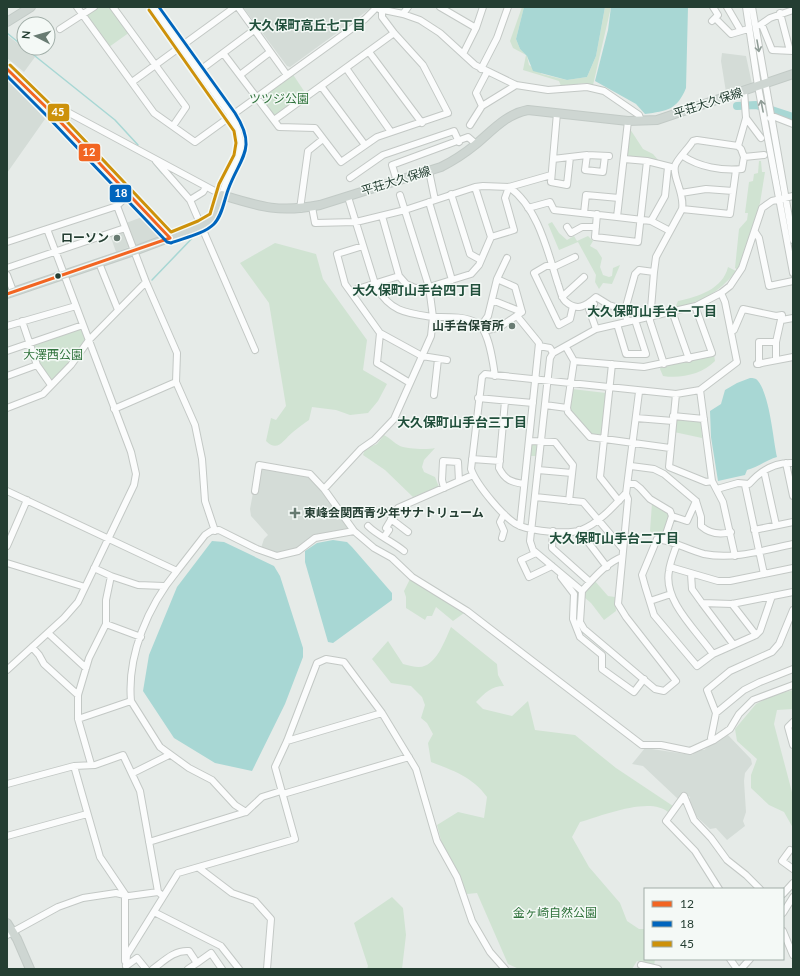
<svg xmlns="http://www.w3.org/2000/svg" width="800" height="976" font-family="Lato,'Noto Sans JP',sans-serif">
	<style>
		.built { fill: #d4dcd7 }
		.green { fill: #d0e3d2 }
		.water { fill: #a8d7d4 }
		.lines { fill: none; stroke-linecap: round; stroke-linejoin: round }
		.stream { stroke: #a8d7d4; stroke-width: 1.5 }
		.river { stroke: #a8d7d4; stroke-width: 8 }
		.minor-casing { stroke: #c3c8c5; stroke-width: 8 }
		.major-casing { stroke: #c2cac6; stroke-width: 10 }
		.minor { stroke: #fbfcfc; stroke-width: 6 }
		.major { stroke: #ced6d2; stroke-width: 8 }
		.bus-1-casing { stroke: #f4f9f6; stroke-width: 6 }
		.bus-2-casing { stroke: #f4f9f6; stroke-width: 6 }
		.bus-3-casing { stroke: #f4f9f6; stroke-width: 6 }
		.bus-1 { stroke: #f26522; stroke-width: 3 }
		.bus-2 { stroke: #0065bd; stroke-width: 3 }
		.bus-3 { stroke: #cd910a; stroke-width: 3 }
		.oneway { stroke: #909d97 }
		.poi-dot { fill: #687b72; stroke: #f4f9f6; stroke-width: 1.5 }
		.bus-dot { fill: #243e32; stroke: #f4f9f6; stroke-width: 1.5 }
		.labels { text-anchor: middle; stroke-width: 3; stroke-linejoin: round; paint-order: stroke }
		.park-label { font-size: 12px; fill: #30733c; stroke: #f4f9f6 }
		.street-label { font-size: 12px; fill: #243e32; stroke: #f4f9f6 }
		.poi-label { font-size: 12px; font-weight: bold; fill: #243e32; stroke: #f4f9f6; text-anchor: end }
		.neighbourhood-label { font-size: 13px; font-weight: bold; fill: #204f3b; stroke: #f4f9f6 }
		.line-badge { stroke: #f4f9f6; stroke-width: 1.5 }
		.badge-label { font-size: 11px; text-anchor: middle; font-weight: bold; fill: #fff }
	</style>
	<rect width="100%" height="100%" fill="#e6ebe8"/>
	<path class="built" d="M243,7h127l1,1 -81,59 -3,-1z
		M7,35l28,22 -11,15 -17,-14z
		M722,53l24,3 6,28 -26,8 -5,-31z
		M7,77l38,42 -38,54z
		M142,217l16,17v4l-21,7 -3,-1 -8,-21z
		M123,231l6,16 -13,5 -6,-17z
		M262,468l48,7 41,53 -5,3 -34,7 -15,12 -19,5 -17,-7 3,-9 4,-4 -17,-19 -1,-7 3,-16 4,1 3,-25z
		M726,733l25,26 1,5 -7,9 -1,8 2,31 -3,9 2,5 -18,14 -11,-12 -6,1 -13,-12 -9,-16 2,-4 -7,-4 -5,6 -35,-33 -11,-2 13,-16 47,7 7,-5h5z"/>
	<path class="green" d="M97,7h14l19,25 -21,15 -24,-31z
		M522,7h2l-8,32 4,10 7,7 2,9 13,9 16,4 9,2 20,-3 9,-21 9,-49h6l-18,78 -8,-2 -24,3 -2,-5 -36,-11 3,-15 -13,-7 -3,-7z
		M292,73l14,21 -31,24 -15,-19 1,-3z
		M630,129l13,20 10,5 6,7 -33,-5z
		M759,161h2l1,11h3l-5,31 -13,43 -9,24 -3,-2 4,-39 8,-9 1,-7h-3l4,-31 4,-1 1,-7 4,-1z
		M552,222l7,11 8,7 7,-4 3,5 11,-5 5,5 -3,5 7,4 5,8 -2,9 3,8 6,2 3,-1 1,-8 7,-3 -8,19 -9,-1 -4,6 -4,-7 1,-7 -18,-33 -19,8 -11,-26z
		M275,243l41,11 7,25 44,61 -4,30 24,14 -9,17 -10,12 -18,2 -14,-5 -24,-3 -3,13c-6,4 -11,8 -16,12 -10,8 -15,21 -27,9l5,-23 5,2 10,-14 -17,-103 -29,-40z
		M728,267l8,4c-18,23 -34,30 -61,37l3,-7c20,-4 45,-12 50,-34z
		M79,329h3l4,11 -1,3 -32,37h-3l-11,-17 -6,-16 1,-4z
		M714,355l1,6c-13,13 -34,18 -52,15l-3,-7 1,-3z
		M572,389l34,4 -4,44 -13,-3 -19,-24z
		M675,418l26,3 1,17 -28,-6z
		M384,435c6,3 10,8 16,11 7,3 28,4 35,2l-11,12 -2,7 2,5 11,5 4,10 -26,10 -28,-27 -22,-15 2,-6 12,-5z
		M533,443l6,1 -2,12h-8l1,-11z
		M652,503l16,10 2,4 -7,18c-5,2 -10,-1 -13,-4z
		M410,579l54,34 -11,8 -17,-14 -4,9h-5l-2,4 -19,-12v-11l-2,-6z
		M594,580l14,16 7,1 1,14 -12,9 -13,-17 -7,-6 1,-5z
		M451,627l46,37 1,11 6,11c-13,0 -19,7 -28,16l7,7 29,7 16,-15 7,29 40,5 41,33 57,38 -5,6c-18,-16 -67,4 -88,10l-8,15 17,30 31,36 7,18 12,8h6v30h10l-1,7 -17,-5 -5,8h-113l-11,-5 -31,-71 -10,1 -23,-43 -7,-26 21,-13 26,6 3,-21c-14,-20 -35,-27 -56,-35l-3,-19 5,-9 -6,-11 -6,-5 4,-13 -3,-8 -11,-11 -20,-3 -19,-24 16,-18 15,23c5,1 11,3 16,3 17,0 26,-27 32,-40z
		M793,690v19l-16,1 -3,14 19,72v32l-9,-16 -15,-7 -18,-17v-13l6,-16 -20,-18 -2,-12 21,-25 17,-9z
		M392,897l11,11 3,27 -4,34h-35l1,-3 -14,-43z"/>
	<path class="water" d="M524,7h81l-9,49 -9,21 -20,3 -34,-9 -6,-15 -7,-7 -4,-10z
		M611,7h77l-2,81c-9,22 -19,23 -41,26l-9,-10 -41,-23 13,-51z
		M750,378c3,0 6,0 8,3 12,15 15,58 19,76 -11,3 -19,10 -30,13l-2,5 -27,6 -7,-44 -1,-26 11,-7 4,-14 12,-7z
		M333,540l14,2 5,5 40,46v7l-59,43 -5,-1 -23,-80v-11l12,-8z
		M212,541l12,1 50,24 6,10 23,72v9l-18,47 -33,67 -37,-8 -41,-25 -31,-47 6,-36 28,-68z"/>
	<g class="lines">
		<path class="stream" d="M7,33l17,14
			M25,48l90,72 23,25
			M153,162l9,11
			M152,280l48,-50"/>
		<path class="river" d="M737,106l19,-1 37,12"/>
		<defs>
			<path id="minor" d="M77,7l77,106 41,29 170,-123 12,-12
				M113,7l73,100 -13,19
				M238,7l49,68
				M440,7l36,21
				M727,7l14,24
				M746,7l12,79 35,187
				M752,7l41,233
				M379,9l24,5 17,6 20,13 35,32 41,20 32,5 39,-3 17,4 35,24 2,6
				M780,13l10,38
				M403,14l5,-7
				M715,18l16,16 17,-5
				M712,21l6,-6 -5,-8
				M760,25l10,-7 23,-8
				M762,25l10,25 21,1
				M60,29l34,-22
				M369,52l53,71
				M223,53l56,74 36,1 26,34 36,-25 71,-24 -25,-48 -29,-32 -12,-16v-7
				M463,54l13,-26 7,-21
				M346,68l45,64
				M7,69l44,43 119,126
				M481,69l16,-31 11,-31
				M199,71l55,-41
				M240,75l30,-23
				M132,82l103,-75
				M321,86l44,59
				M744,91l2,27 15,20
				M482,106l34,-21
				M51,112l9,-4 162,87c9,-36 31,-39 9,-79l-78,-109
				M557,113l-6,69 16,3 3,-28
				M770,118l5,-1 18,7
				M274,120l120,-87
				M628,121l-11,96 34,4 19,10
				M470,125l12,-19 -6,-13 11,-21
				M738,146l8,-28
				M587,155l-2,15 18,2 2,-16
				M683,156c16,11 39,15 59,13l2,-12
				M553,159l34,-4 22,1
				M624,159l23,2 24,6
				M156,161l34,39 65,150
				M429,171l6,29
				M350,178l33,-23 71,-24 5,11
				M397,181l-5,-16 76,-28 8,7
				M509,187c29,20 39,66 49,97 2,5 3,13 7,17 12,11 21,5 31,-4l13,8 16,5
				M509,187l42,-12
				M681,193l25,-4 27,2
				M451,194l19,60 11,6
				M348,197l28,90c15,25 30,26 57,30l-4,-30 -29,-92
				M190,200l13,-8 3,-5
				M429,202l23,78
				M312,207l3,16 41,-1 49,-12 70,-23 8,-1 26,1 -4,11 9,32 -23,7
				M528,208l22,-6 4,8 63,7
				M300,209l8,-58 15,-12
				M682,209l48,5 6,-44
				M584,213l2,-18 33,3
				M597,214l-2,23 43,5 9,-81
				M382,216l17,60 7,8 9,4 14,-1 42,-13 8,-9 12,-28 -16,-50
				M651,221l14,-25 3,-29
				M567,227l4,6 11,-6h14
				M755,232l4,6 10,48 24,-5
				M7,242l110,-36 12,-12
				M363,246l-26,8 8,30 35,49 -3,30 33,20
				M99,263l19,47
				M7,268l118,-40
				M7,275l6,16
				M351,291l48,-15
				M562,297l22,-20
				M492,300l30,12
				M594,304l-5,5 7,20
				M573,306l-3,13 -11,6 -25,-52 12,-7h10l19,-9
				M672,311l17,48
				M517,316l22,27 -19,183
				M782,320l11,-2
				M22,321l15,44 14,20
				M627,321l-2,-11 10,-36 4,-4 15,2
				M617,324l9,30h20l-11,-34
				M7,326l69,-20
				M481,326l7,-10 9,-37 10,-21
				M484,331l16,-4 22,-15 -7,-25 -18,-8
				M731,332l3,-2 9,-21 33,7 6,-1 -6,27v18
				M380,333l42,23 25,4
				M539,346l11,2 3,5
				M7,351l76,-26
				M574,361l70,6 68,-14 -17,-47
				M612,364l-12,113 19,24
				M664,364l-14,-43 4,-49 2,-15 26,-48c3,-15 -10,-33 -7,-43 1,-6 14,-18 18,-25l4,-1 41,6 3,3 3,8 20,-2
				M757,364l36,-7
				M759,364v-22h17
				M7,376l30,-11
				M176,382l19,43 7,34 3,42 10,30
				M700,390l12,91 11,21 12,54
				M639,392l-13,102 2,5 -10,105 8,13 50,64 -12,10 -9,-2 -71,-60 -4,-7 2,-31 -49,-41 -3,-9 20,-183 3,-5 43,-24 100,-23 25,-13 9,-7 12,-18 20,-60 10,-7 21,-5
				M676,394l-7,73 37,15 6,-1
				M434,395l4,-36
				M478,398l55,5
				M505,401l-6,67c6,12 12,14 25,16
				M545,405l22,3 7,-47 -8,-14
				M7,408l36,-14 28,-29 18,-25 57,-58
				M567,408l1,4 22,25 80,11
				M114,409l62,-27 1,-29 -31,-71 -29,-76
				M673,416l31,3
				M636,418l37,3
				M529,441l26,1 18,23 -4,36
				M472,459l28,2
				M786,463l7,33
				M631,466l23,3 10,5 32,27 5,16v9c9,8 19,9 30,6
				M538,470l34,3
				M764,471l12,54
				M629,484h6l5,4 10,11 20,12 2,5 -8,24
				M745,485l19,89
				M444,488l-2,-8 1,-19 15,1 1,19
				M324,489l37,-40 13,-9 20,-21 37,-83 2,-19c13,0 33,-1 44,6 12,7 16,39 18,53
				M717,489l21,-6 11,1c12,-14 26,-22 44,-21
				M7,491l170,80 28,-36 6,-4 8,-1 38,19 20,7 21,-5 17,-13 39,-7
				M255,491l4,-26 51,9 14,15 30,42 20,17 18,10 20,19 55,34 175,134h19l29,6 24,-11 16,-11 9,-15 14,-14 40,-15
				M626,493c-12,13 -28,31 -45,37 -13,5 -48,1 -61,-4 -15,-6 -44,-42 -49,-57l11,-92 3,-3 191,20 24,-4 37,-28 -12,-60 -4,-9
				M535,497l48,5 40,47
				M672,516l15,5 9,-20
				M391,519l17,13
				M368,526c10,10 24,15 36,25
				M579,530l28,37
				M754,530l39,-8
				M553,531l-1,17 38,34
				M384,537l5,-7 -3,-2 12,-20 75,-33
				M502,538l2,-7 -4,-9 4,-8
				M677,544c-3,9 -7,18 -8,27 -6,30 28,60 44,83
				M7,546l20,-46
				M536,553l-15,7 8,17 23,-11
				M7,563l78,24
				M670,567l48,14h12l63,-13
				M691,574l1,15 10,14 30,1 61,-12
				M111,576l27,9 26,1
				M561,577l13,17 -1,25 7,18 22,18v14l32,23 10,-13
				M582,591c11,-12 24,-28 40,-34
				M772,596l-12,35 -4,4 -43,19 -16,12 -43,-51 -9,-29 -3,-11 15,-36c17,2 31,11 47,15 30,6 60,-4 89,-10
				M650,601l21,-7
				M702,603l31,41
				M732,604l24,31
				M793,610l-14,34 -7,8 -42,19 -23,19 9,23 28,-23 16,-8 33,-13
				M106,624l35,13
				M48,633l38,35
				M32,647l7,8 5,9 34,31
				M7,670l57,-52 14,-16 56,-117 2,-11 -5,-22 -84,-223
				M131,701c-4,-46 17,-95 46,-130
				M78,719l53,-18 29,46 29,21 23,12 23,25 11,7
				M793,722l-5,5 5,18
				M714,740l-3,-2 5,-25
				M287,741l95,-28
				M91,764l-13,-45v-24l11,-37 17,-34v-24l5,-24 -17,-8
				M74,766l26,91 25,37v67
				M133,773l36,-18
				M7,784l67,-18 21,-1 28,-10 17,36 17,95 1,6 5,4
				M283,794l126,-37
				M7,836l80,-22
				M149,842l97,-30 16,-15 19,-6
				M790,850l-8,11 11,8
				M199,868l33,25 23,8 16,18 -4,50
				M719,889l-24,-38 -29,-30 18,-25 10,24 17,18 16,22 19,15 14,14
				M783,894l10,-11
				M154,912l67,34 18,23
				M783,913l10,-16
				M783,931l10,24
				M7,935l51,-28 25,-9 33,-5 13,3 29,-4
				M730,959l7,10
				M641,965l17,4
				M126,966l1,-11 51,-82 117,-34 -20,-72 12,-26 30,-78 9,-4 18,3 38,51 34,56 21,72 20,36 15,44 18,31 15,17
				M126,966l11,-8 9,11
				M153,969c11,-8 21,-19 36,-18l8,12 14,-10 11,16
				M188,969l9,-6
				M741,969l9,-10"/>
			<path id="major" d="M7,22l24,-15
				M7,294l127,-43 66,-25 12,-7 10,-24c39,12 57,18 98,10l121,-38c12,-6 23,-13 34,-22 17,-14 31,-31 53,-35l100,11 29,-1 136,-46
				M7,923l10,16 13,30"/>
		</defs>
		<use href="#minor" class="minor-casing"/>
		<use href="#major" class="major-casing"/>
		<use href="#minor" class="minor"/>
		<use href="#major" class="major"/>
		<defs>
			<path id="bus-1" d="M7,69l44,43 119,126
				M7,294l163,-56"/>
			<path id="bus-2" d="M7,76l40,40 120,126 4,1c13,-5 33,-9 43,-19 8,-8 10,-23 14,-34 12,-33 30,-41 7,-77l-76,-106"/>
			<path id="bus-3" d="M10,65l45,44 116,123 27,-11 12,-7 9,-30 15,-29 2,-12 -2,-12 -85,-121"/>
		</defs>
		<use href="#bus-1" class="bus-1-casing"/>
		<use href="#bus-2" class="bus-2-casing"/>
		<use href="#bus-3" class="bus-3-casing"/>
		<use href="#bus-1" class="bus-1"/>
		<use href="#bus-2" class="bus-2"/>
		<use href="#bus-3" class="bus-3"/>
	</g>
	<defs><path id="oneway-shaft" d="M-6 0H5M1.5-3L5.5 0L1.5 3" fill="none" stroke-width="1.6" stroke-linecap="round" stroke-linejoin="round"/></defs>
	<g class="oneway">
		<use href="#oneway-shaft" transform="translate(758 46) rotate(80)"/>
		<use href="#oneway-shaft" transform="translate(762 106) rotate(-101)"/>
	</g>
	<g class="poi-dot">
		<circle cx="117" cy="238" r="4"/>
		<circle cx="512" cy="326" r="4"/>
		<path d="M293 507h4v4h4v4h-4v4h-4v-4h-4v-4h4z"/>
	</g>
	<circle class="bus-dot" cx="58" cy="276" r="3.5"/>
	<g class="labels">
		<g class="park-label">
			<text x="279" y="103">ツツジ公園</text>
			<text x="53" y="359">大澤西公園</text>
			<text x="555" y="917">金ヶ崎自然公園</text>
		</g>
		<g class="street-label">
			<text transform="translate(708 103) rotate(-18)" y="4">平荘大久保線</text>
			<text transform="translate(396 181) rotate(-17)" y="4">平荘大久保線</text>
		</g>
		<g class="poi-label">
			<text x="109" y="242">ローソン</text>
			<text x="504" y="330">山手台保育所</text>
			<text x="304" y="517" text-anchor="start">東峰会関西青少年サナトリューム</text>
		</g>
		<g class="neighbourhood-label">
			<text x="307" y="30">大久保町高丘七丁目</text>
			<text x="417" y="295">大久保町山手台四丁目</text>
			<text x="652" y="316">大久保町山手台一丁目</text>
			<text x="462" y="427">大久保町山手台三丁目</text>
			<text x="614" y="543">大久保町山手台二丁目</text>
		</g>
	</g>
	<g class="line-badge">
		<rect x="47" y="103" width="23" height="19" rx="4" fill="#cd910a"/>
		<rect x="78" y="143" width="23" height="19" rx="4" fill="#f26522"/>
		<rect x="109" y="184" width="23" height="19" rx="4" fill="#0065bd"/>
	</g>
	<g class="badge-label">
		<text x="58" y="116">45</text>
		<text x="89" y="156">12</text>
		<text x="121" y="197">18</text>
	</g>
	<rect width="800" height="976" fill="none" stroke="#243e32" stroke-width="16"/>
	<rect x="644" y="888" width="140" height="72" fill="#f4f9f6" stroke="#a1aea8"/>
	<rect x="652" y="901" width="20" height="6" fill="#f26522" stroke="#a1aea8"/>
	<text x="680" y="908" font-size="12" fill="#243e32">12</text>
	<rect x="652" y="921" width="20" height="6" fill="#0065bd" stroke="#a1aea8"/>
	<text x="680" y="928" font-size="12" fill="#243e32">18</text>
	<rect x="652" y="941" width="20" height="6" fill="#cd910a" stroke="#a1aea8"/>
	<text x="680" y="948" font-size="12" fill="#243e32">45</text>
	<g transform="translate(36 36) rotate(276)"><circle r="19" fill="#f4f9f6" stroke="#a1aea8"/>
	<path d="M0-3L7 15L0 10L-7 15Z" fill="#687b72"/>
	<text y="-6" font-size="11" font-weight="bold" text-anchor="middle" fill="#243e32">N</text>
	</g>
</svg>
